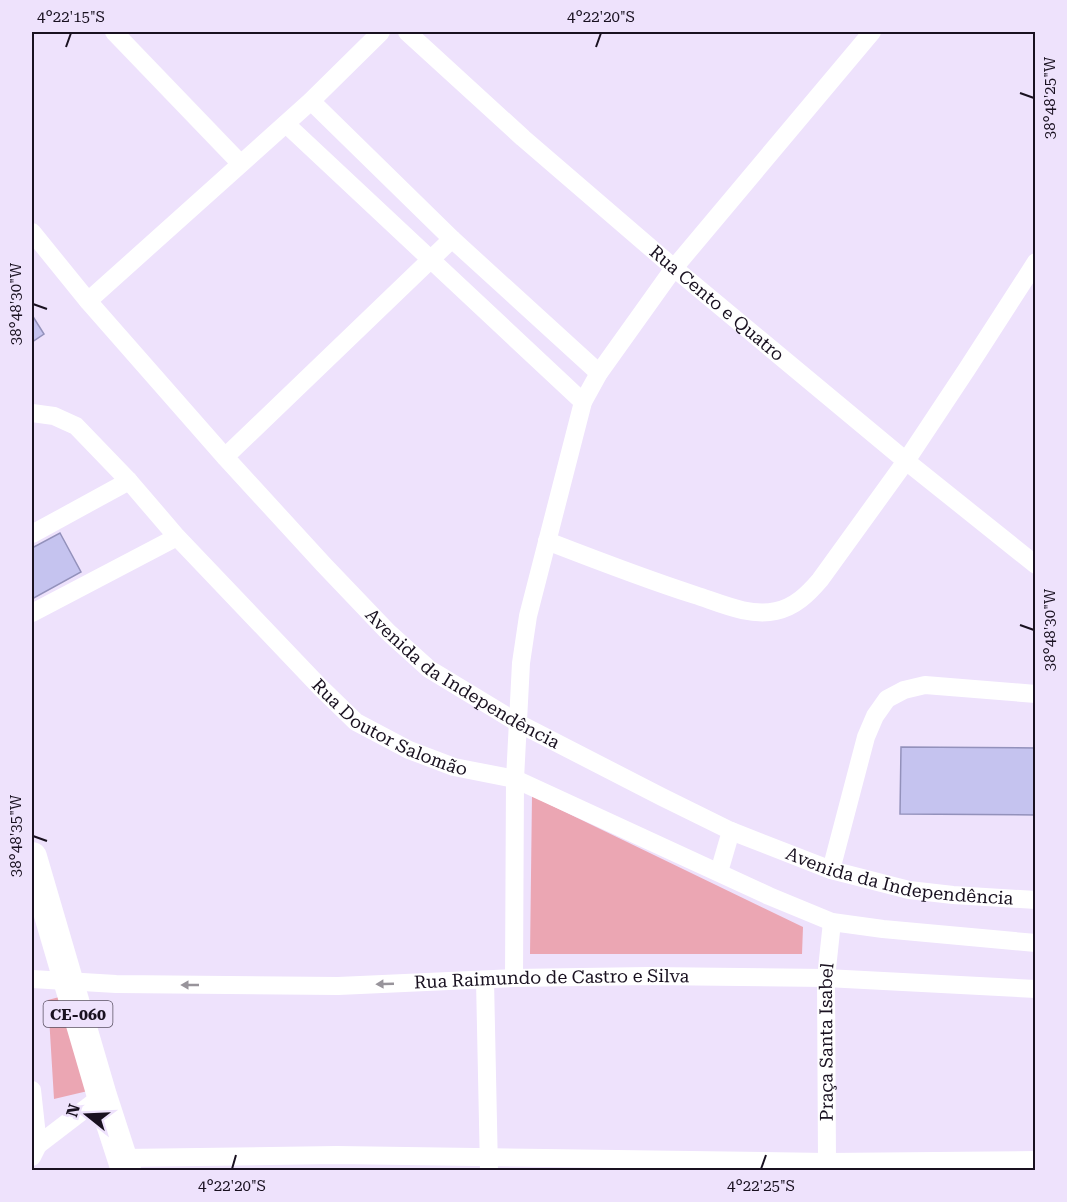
<svg xmlns="http://www.w3.org/2000/svg" width="1067" height="1202" font-family="'Roboto Serif',serif">
	<style>
		.green { fill: #eba6b3 }
		.building { fill: #c5c3ef; stroke: #9391bb; stroke-width: 1.5 }
		.lines { fill: none; stroke-linecap: round; stroke-linejoin: round }
		.minor { stroke: #fff; stroke-width: 18 }
		.primary { stroke: #fff; stroke-width: 30 }
		.oneway { fill: #98949b }
		.ticks { fill: none; stroke: #191120; stroke-width: 2 }
		.labels { text-anchor: middle; stroke-width: 5; stroke-linejoin: round; paint-order: stroke }
		.shield { fill: #eee2fc; stroke: #595062; stroke-width: 1.5 }
		.shield-label { font-size: 16px; font-weight: bold; fill: #191120 }
		.street-label { font-size: 18px; fill: #191120; stroke: #eee2fc }
		.neatline { fill: none; stroke: #191120; stroke-width: 2 }
		.ticks-label { font-size: 15px; text-anchor: middle; fill: #191120 }
	</style>
	<rect width="100%" height="100%" fill="#eee2fc"/>
	<path class="green" d="M532,796l271,131 -1,27h-272z
		M63,996l29,94 -38,9 -6,-99z"/>
	<path class="building" d="M32,315l12,19 -12,8z
		M60,533l21,39 -49,27v-51z
		M901,747l135,1v67l-136,-1z"/>
	<g class="lines">
		<g class="minor">
			<path d="M114,32l126,131"/>
			<path id="s1" d="M407,32l116,106 151,130 232,193 130,104"/>
			<path d="M311,101l141,138 147,134"/>
			<path d="M286,124l297,278"/>
			<path id="s2" d="M32,232l56,69 137,156 99,108 64,67 41,37 89,54 144,74 69,34 100,39 78,20 44,5 83,5"/>
			<path d="M88,301l223,-200 70,-69"/>
			<path id="s3" d="M32,413l22,3 22,10 53,55 48,56 143,150 36,35 53,28 45,17 61,12 254,117 63,26 51,7 153,14"/>
			<path d="M225,457l227,-218"/>
			<path d="M32,534l97,-53"/>
			<path d="M547,541c49,19 98,38 148,54 25,8 54,22 81,16 19,-4 32,-17 44,-31l86,-119 61,-92 69,-107"/>
			<path d="M32,613l145,-76"/>
			<path d="M831,870l35,-133 9,-21 12,-17 17,-9 21,-5 111,9"/>
			<path d="M719,872l12,-41"/>
			<path d="M514,978l1,-199 6,-116 7,-47 55,-214 16,-29 75,-105 198,-236"/>
			<path id="s4" d="M32,979l84,5 222,2 176,-8 135,-2 177,2 210,11"/>
			<path d="M485,980l4,190"/>
			<path d="M32,1090l6,55"/>
			<path d="M32,1157l6,-12 64,-49"/>
			<path d="M122,1158l215,-3 490,7 209,-2"/>
			<path id="s5" d="M827,1162l-1,-184 6,-56"/>
		</g>
		<path class="primary" d="M32,857l70,239 24,74"/>
	</g>
	<defs><path id="oneway-solid" d="M-6-.8H1V-3.2L6.5 0L1 3.2V.8H-6Z" transform="scale(1.5)"/></defs>
	<g class="oneway">
		<use href="#oneway-solid" transform="translate(385 984) rotate(178)"/>
		<use href="#oneway-solid" transform="translate(190 985) rotate(-180)"/>
	</g>
	<path class="ticks" d="M66,47l5,-14M596,47l5,-14M1020,93l14,5M33,304l14,5M1020,625l14,5M33,836l14,5M232,1169l4,-14M761,1169l5,-14"/>
	<g class="labels">
		<rect class="shield" x="43.5" y="1001" width="69" height="26" rx="4.5"/>
		<g class="shield-label">
			<text x="78" y="1020">CE-060</text>
		</g>
		<g class="street-label">
			<text dy="6" stroke="none"><textPath href="#s1" startOffset="412">Rua Cento e Quatro</textPath></text>
			<text dy="6" stroke="none"><textPath href="#s2" startOffset="624">Avenida da Independência</textPath></text>
			<text dy="6" stroke="none"><textPath href="#s3" startOffset="486">Rua Doutor Salomão</textPath></text>
			<text dy="6" stroke="none"><textPath href="#s2" startOffset="1110">Avenida da Independência</textPath></text>
			<text dy="6" stroke="none"><textPath href="#s4" startOffset="520">Rua Raimundo de Castro e Silva</textPath></text>
			<text dy="6" stroke="none"><textPath href="#s5" startOffset="120">Praça Santa Isabel</textPath></text>
		</g>
	</g>
	<rect width="1067" height="1202" fill="none" stroke="#eee2fc" stroke-width="66"/>
	<g transform="translate(87 1115) rotate(288)" stroke="#eee2fc" stroke-width="4.5" paint-order="stroke">
	<path d="M0-4.5L10 22L0 15L-10 22Z" fill="#191120"/>
	<text y="-9" font-size="16" font-weight="bold" text-anchor="middle" fill="#191120">N</text>
	</g>
	<rect x="33" y="33" width="1001" height="1136" class="neatline"/>
	<g class="ticks-label">
		<text x="71" y="22">4°22'15"S</text>
		<text x="601" y="22">4°22'20"S</text>
		<text transform="translate(1050 98) rotate(-90)" y="5">38°48'25"W</text>
		<text transform="translate(16 304) rotate(-90)" y="5">38°48'30"W</text>
		<text transform="translate(1050 630) rotate(-90)" y="5">38°48'30"W</text>
		<text transform="translate(16 836) rotate(-90)" y="5">38°48'35"W</text>
		<text x="232" y="1191">4°22'20"S</text>
		<text x="761" y="1191">4°22'25"S</text>
	</g>
</svg>
